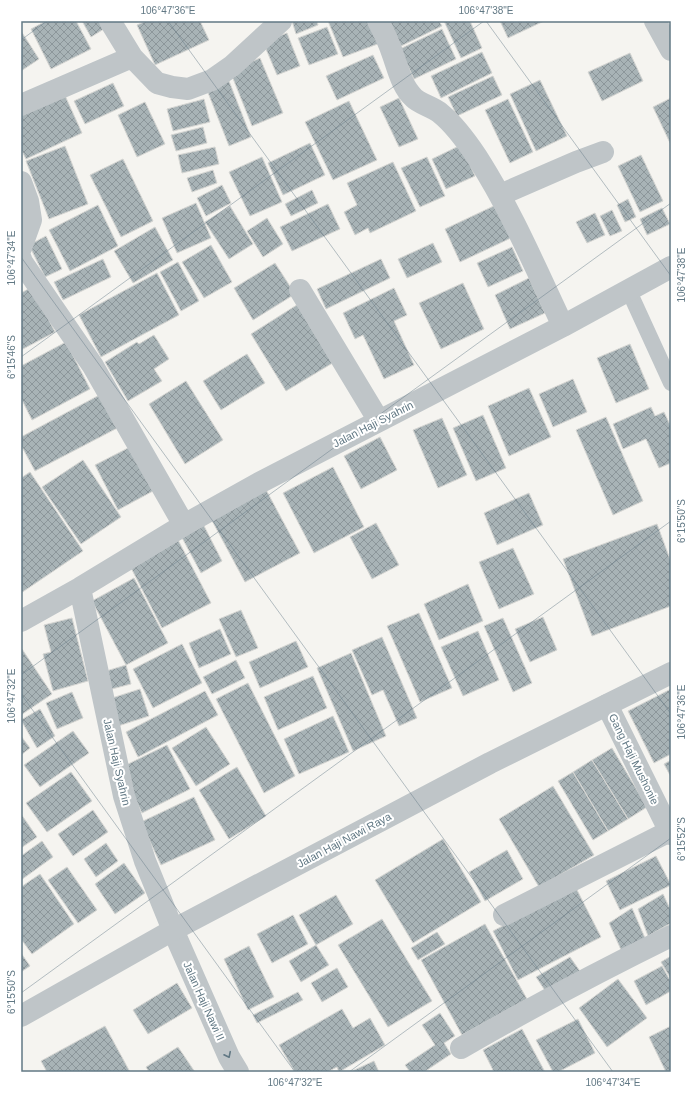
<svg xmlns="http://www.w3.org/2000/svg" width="692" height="1093" font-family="Arial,sans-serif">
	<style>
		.building { fill: url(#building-cross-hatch); stroke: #d6d6d3 }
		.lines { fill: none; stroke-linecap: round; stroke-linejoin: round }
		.service { stroke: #bfc5c8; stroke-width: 16 }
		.minor { stroke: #bfc5c8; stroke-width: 22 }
		.tertiary { stroke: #bfc5c8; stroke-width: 22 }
		.oneway { stroke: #617884 }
		.ticks { fill: none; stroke: #617884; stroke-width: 1; stroke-opacity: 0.45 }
		.labels { text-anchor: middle; stroke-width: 4; stroke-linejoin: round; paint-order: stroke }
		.street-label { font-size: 11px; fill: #617884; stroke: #fff }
		.neatline { fill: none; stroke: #617884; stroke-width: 1.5 }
		.ticks-label { font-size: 10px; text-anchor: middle; fill: #617884 }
	</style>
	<defs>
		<pattern id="building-cross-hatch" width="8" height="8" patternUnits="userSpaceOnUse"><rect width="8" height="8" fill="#a8b3b6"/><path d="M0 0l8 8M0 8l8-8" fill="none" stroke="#8c969a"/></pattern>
	</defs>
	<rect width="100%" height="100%" fill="#f5f4f0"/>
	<path class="building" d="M46,21h30l15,28 -40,20 -20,-40z
		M82,21h21l4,6 -16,10z
		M146,21h54l9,19 -54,25 -18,-40z
		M292,21h25l1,4 -22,9z
		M328,21h47l8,21 -40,15z
		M389,21h50l3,5 -41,20z
		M444,21h26l12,27 -21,10z
		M500,21h44l-36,17z
		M327,27l11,27 -29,11 -11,-27z
		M442,29l14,30 -42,20 -14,-30z
		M21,31l18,28 -18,12z
		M287,33l13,33 -23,9 -14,-33z
		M482,52l10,21 -51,25 -10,-22z
		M630,53l13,28 -41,20 -14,-29z
		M373,55l11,23 -47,22 -11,-24z
		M260,58l23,55 -31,13 -22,-55z
		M493,76l9,19 -45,21 -9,-19z
		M540,80l27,56 -31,15 -26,-57z
		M229,81l22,56 -22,9 -22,-56z
		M113,83l11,23 -39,18 -11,-23z
		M62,89l20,44 -56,26 -5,-10v-41z
		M399,98l19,41 -19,8 -19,-40z
		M671,98v47l-18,-38z
		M204,99l6,23 -37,9 -6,-22z
		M508,99l25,53 -23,11 -25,-53z
		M349,101l28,59 -44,20 -28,-58z
		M145,102l20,42 -28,13 -19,-42z
		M203,127l4,16 -31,8 -5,-16z
		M310,143l15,32 -42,20 -15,-32z
		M461,145l14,31 -29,13 -14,-30z
		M65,146l23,58 -39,15 -23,-58z
		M215,147l4,17 -37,9 -4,-18z
		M641,155l22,46 -23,11 -22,-46z
		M262,157l20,45 -32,14 -21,-44z
		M427,157l18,39 -25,11 -19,-39z
		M123,159l30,62 -32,16 -31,-62z
		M393,162l23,49 -46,22 -2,-5 -13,7 -11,-23 13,-7 -10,-22z
		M213,170l4,13 -25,9 -5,-14z
		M222,185l9,18 -25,13 -9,-18z
		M312,190l6,13 -27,13 -6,-12z
		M628,199l8,18 -11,5 -8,-17z
		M196,203l15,35 -34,15 -15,-35z
		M328,204l12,25 -48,22 -12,-24z
		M498,204l15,33 -53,25 -15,-33z
		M98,205l20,41 -48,25 -21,-41z
		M230,206l23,38 -24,15 -24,-37z
		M662,208l8,16 -23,11 -7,-16z
		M612,210l10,21 -12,5 -10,-20z
		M595,213l10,22 -18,8 -11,-21z
		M267,218l16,26 -20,13 -16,-26z
		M155,227l18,33 -40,23 -19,-32z
		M46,236l16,33 -17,8 -16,-32z
		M433,243l9,19 -35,16 -9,-19z
		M211,245l21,37 -28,16 -22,-36z
		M512,247l11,24 -35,16 -11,-24z
		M103,259l8,18 -48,23 -9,-18z
		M381,259l9,19 -64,31 -9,-20z
		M178,262l21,39 -18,10 -21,-39z
		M275,263l20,31 -42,26 -19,-32z
		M157,273l22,42 -78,42 -22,-42z
		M529,278l16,35 -35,16 -15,-34z
		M463,283l21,46 -43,20 -22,-46z
		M32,287l23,45 -34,18v-57z
		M394,288l13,27 -13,6 20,44 -30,14 -21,-44 -8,4 -12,-26z
		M300,303l36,58 -50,30 -35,-57z
		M154,335l15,24 -15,10 8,12 -34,20 -23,-39 32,-20 2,2z
		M66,342l24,47 -58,31 -11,-22v-32z
		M630,344l19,45 -33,14 -19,-45z
		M247,354l18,29 -44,27 -18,-29z
		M573,379l14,33 -34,15 -14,-33z
		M186,381l37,59 -38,24 -36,-60z
		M529,388l22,49 -42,19 -21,-50z
		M107,391l18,33 -90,47 -14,-26v-8z
		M651,407l4,9 9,-4 7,15v36l-12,5 -13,-29 -23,10 -10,-25z
		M483,415l23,53 -30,13 -23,-53z
		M606,417l37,84 -30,14 -37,-85z
		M442,418l25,57 -29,13 -25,-58z
		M380,437l17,33 -36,19 -17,-33z
		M130,447l23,44 -35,19 -23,-45z
		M83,460l38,57 -40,27 -39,-57z
		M333,467l31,60 -50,26 -31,-60z
		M30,472l53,79 -62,42v-115z
		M264,486l36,67 -55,29 -36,-67z
		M529,493l14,32 -46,20 -13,-32z
		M202,522l20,39 -21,12 -21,-39z
		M376,523l23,42 -27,14 -22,-42z
		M657,524l14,38v44l-79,30 -29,-77z
		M177,538l34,65 -49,25 -33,-64z
		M513,548l21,46 -35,15 -20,-47z
		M134,578l34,65 -42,22 -34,-64z
		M468,584l15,37 -44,19 -15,-36z
		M241,610l17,38 -22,9 -17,-38z
		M419,613l33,75 -32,14 -33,-76z
		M543,617l14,33 -27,12 -15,-33z
		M72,618l16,63 -35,10 -10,-37 8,-2 -7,-27z
		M503,618l29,65 -19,9 -29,-66z
		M220,629l11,25 -32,14 -10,-25z
		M478,631l21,49 -36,16 -22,-49z
		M382,637l35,81 -18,8 -16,-36 -11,5 -20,-45z
		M296,641l12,26 -48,21 -11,-26z
		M182,644l20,39 -49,25 -20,-39z
		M22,649l30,45 -31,21v-65z
		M351,653l35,83 -33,15 -36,-83z
		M236,660l9,18 -33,16 -9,-17z
		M126,665l5,19 -23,6 -5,-18z
		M313,676l14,32 -49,22 -14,-33z
		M248,683l47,93 -31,17 -48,-94z
		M140,689l9,27 -31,10 -9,-27z
		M671,689v65l-17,9 -26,-52z
		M205,691l13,24 -80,42 -12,-25z
		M72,692l11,26 -26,11 -11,-26z
		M40,709l15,27 -18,12 -16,-28z
		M333,716l16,36 -50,22 -15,-35z
		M206,727l24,37 -34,22 -24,-38z
		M73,731l16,22 -49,34 -16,-22z
		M21,736l9,12 -9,7z
		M167,745l23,44 -48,24 -22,-45z
		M612,748l35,59 -19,12 -36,-59z
		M592,760l36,59 -20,12 -35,-59z
		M671,760v17l-7,-13z
		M237,767l29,49 -37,23 -30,-49z
		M71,772l21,29 -45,31 -21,-29z
		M573,772l35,59 -15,9 -35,-59z
		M553,786l41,69 -55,32 -40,-68z
		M194,797l21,43 -54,25 -20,-43z
		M93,810l15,22 -35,24 -15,-22z
		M21,814l16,23 -16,11z
		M443,839l38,63 -68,41 -38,-63z
		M42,841l11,16 -32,23v-24z
		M106,843l12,18 -22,16 -12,-18z
		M507,850l16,29 -38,22 -16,-29z
		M656,856l15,29 -51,25 -14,-29z
		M124,863l21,30 -30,21 -20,-30z
		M67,867l30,43 -19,13 -30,-43z
		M40,874l34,50 -42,30 -11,-15v-52z
		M576,888l25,49 -83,43 -25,-49z
		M663,894l8,17v12l-23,13 -10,-27z
		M336,895l17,29 -37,21 -17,-30z
		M632,908l13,30 -23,14 -13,-29z
		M293,915l15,29 -36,19 -15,-29z
		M382,919l50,82 -44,26 -50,-82z
		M485,924l42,75 -65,36 -41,-75z
		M437,932l8,12 -27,16 -7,-12z
		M316,945l13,20 -28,17 -12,-21z
		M249,946l25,51 -26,13 -24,-51z
		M21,953l9,13 -9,6z
		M671,956v23l-10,-17z
		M570,957l12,17 -34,21 -12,-18z
		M662,966l9,16v9l-25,14 -12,-24z
		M337,968l11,19 -26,15 -11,-19z
		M618,979l29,39 -40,29 -28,-39z
		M177,983l15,25 -44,26 -15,-24z
		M298,992l5,8 -46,23 -4,-8z
		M342,1009l11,19 17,-10 15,27 -46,27 -2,-5 -10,5h-32l-16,-27z
		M440,1013l15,23 -11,7 7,11 -27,18h-14l-5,-7 30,-20 -13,-20z
		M578,1019l17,34 -37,19h-5l-17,-32z
		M105,1026l25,46h-83l-6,-11z
		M671,1026v46h-5l-17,-35z
		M522,1029l23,43h-51l-11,-22z
		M178,1047l17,25h-46l-3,-5z
		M374,1061l5,11h-29z"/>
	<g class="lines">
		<path class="service" d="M628,289l43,94"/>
		<path class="minor" d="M110,21l22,36 25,26 15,4 16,2 24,-9 20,-14 49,-45
			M378,21c6,11 11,22 15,34 5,14 9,32 21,43 6,6 19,9 26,15 15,12 27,29 37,44 34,53 59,112 86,169
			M655,21l16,29
			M21,105l111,-48
			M21,182l7,19 3,19 -10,28
			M500,195l76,-33 27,-10
			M21,259l1,3 71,104 91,159
			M300,290l79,131
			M80,588l44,208 21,65 28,69 56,127 9,15
			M21,621l59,-33 104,-63 75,-42 304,-157 108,-59
			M607,705l64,129
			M504,915l166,-84
			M461,1048c69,-40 139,-77 210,-112"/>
		<path class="tertiary" d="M21,1016l152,-86 317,-167 181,-90"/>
	</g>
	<defs><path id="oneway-chevron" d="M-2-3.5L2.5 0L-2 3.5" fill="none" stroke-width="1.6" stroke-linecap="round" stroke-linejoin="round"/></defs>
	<use class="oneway" href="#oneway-chevron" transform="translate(228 1055) rotate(64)"/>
	<path class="ticks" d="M168,21l503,693M486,21l185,255M21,40l26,-19M21,257l592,815M21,357l463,-336M21,675l650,-472M21,694l274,378M21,993l650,-472M349,1072l322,-234"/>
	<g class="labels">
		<g class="street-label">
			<text transform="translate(373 424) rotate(-27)" y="4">Jalan Haji Syahrin</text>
			<text transform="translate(634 759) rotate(64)" y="4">Gang Haji Mushonie</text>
			<text transform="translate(117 762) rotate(77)" y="4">Jalan Haji Syahrin</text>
			<text transform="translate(344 840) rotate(-28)" y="4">Jalan Haji Nawi Raya</text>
			<text transform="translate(204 1001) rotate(66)" y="4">Jalan Haji Nawi II</text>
		</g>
	</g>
	<rect width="692" height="1093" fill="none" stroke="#ffffff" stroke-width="44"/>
	<rect x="22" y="22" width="648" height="1049" class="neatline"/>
	<g class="ticks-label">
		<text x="168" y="14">106°47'36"E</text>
		<text x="486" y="14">106°47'38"E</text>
		<text transform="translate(11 258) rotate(-90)" y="4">106°47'34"E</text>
		<text transform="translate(681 275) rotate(-90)" y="4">106°47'38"E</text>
		<text transform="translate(11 357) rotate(-90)" y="4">6°15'46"S</text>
		<text transform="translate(681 521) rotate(-90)" y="4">6°15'50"S</text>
		<text transform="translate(11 696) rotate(-90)" y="4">106°47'32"E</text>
		<text transform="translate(681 712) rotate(-90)" y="4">106°47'36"E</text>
		<text transform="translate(681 839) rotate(-90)" y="4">6°15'52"S</text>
		<text transform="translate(11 992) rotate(-90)" y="4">6°15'50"S</text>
		<text x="295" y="1086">106°47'32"E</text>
		<text x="613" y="1086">106°47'34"E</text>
	</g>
</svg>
